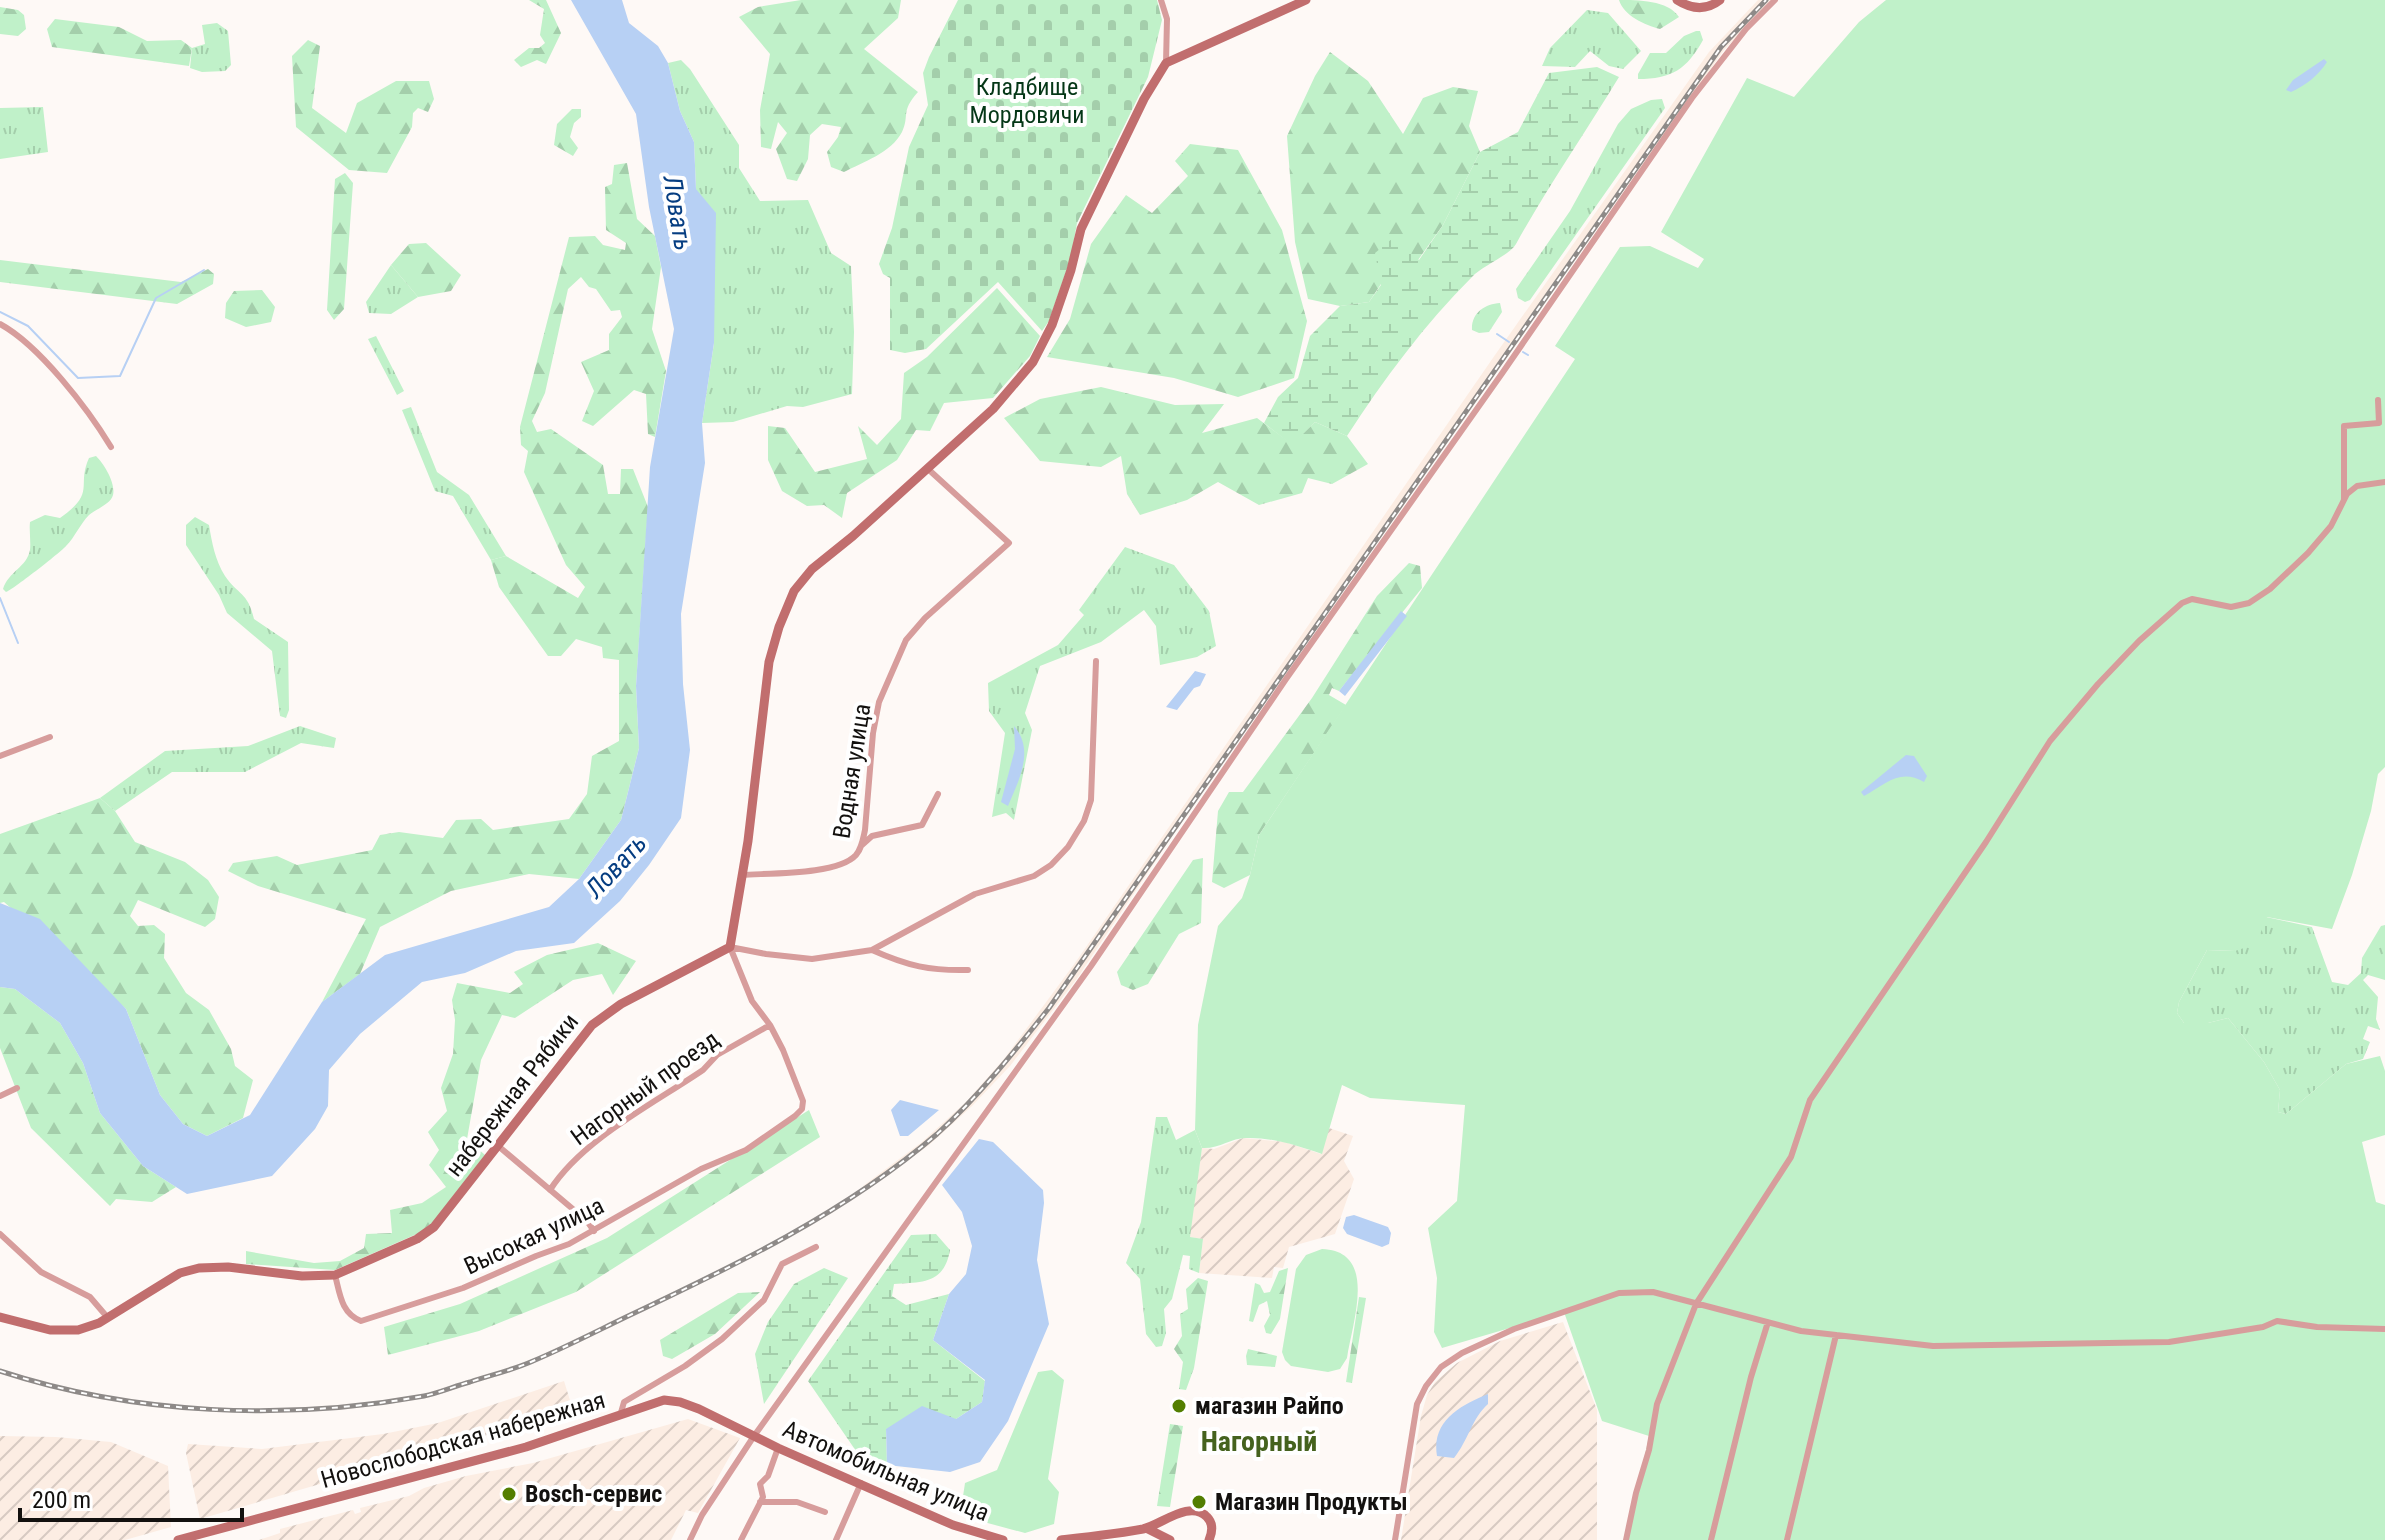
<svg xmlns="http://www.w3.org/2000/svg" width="2385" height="1540" font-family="'Roboto Condensed',sans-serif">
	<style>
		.built { fill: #fcede3 }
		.industrial { fill: url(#industrial-furrows) }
		.grass { fill: url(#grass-tufts) }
		.forest { fill: url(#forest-firs) }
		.wetland { fill: url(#wetland-marsh) }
		.cemetery { fill: url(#cemetery-stones) }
		.green { fill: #c0f1c9 }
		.water { fill: #b7d0f4 }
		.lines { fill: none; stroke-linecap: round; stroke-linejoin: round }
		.stream { stroke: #b7d0f4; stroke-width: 2 }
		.street { stroke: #d79d9c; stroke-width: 6 }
		.secondary { stroke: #c16e6e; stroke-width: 9 }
		.rail-casing { stroke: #8e8a88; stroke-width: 5 }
		.rail { stroke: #fff; stroke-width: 2; stroke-dasharray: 6; stroke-linecap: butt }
		.poi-dot { fill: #537e01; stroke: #fff; stroke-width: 3 }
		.labels { text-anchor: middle; stroke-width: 8; stroke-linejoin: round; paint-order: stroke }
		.park-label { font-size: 24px; fill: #053717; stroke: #fff }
		.street-label { font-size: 24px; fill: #13110f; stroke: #fff }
		.poi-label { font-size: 24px; font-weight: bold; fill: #13110f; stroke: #fff; text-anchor: start }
		.water-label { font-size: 26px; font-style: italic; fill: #053d81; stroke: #fff }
		.quarter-label { font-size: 28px; font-weight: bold; fill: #45621e; stroke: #fff }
	</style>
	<defs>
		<pattern id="industrial-furrows" width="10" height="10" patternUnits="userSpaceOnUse" patternTransform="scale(2)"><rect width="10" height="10" fill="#fcede3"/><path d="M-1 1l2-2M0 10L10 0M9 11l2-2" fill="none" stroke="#d7cac2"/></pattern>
		<pattern id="grass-tufts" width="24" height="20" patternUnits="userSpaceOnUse" patternTransform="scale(2)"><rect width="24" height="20" fill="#c0f1c9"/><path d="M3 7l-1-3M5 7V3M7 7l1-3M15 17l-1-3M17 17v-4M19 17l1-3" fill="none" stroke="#a4ceab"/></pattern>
		<pattern id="forest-firs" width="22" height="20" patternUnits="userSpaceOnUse" patternTransform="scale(2)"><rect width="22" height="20" fill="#c0f1c9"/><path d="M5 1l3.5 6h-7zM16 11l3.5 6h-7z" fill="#a4ceab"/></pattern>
		<pattern id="wetland-marsh" width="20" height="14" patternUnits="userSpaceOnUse" patternTransform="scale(2)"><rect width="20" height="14" fill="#c0f1c9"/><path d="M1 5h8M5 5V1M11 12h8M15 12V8" fill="none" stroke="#a4ceab"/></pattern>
		<pattern id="cemetery-stones" width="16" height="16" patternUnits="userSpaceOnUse" patternTransform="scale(2)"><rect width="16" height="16" fill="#c0f1c9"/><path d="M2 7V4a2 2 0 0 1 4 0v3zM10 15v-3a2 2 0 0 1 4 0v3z" fill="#a4ceab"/></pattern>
	</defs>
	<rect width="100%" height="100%" fill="#fef9f6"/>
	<path class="built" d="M1758,0h14l-48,50 -97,136 -438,625 -113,169 -66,86 -38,40 -43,39 -62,45 -4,-4 59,-44 44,-40 38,-43 71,-96 420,-608 214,-303z"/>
	<path class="industrial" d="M1329,1128l24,8 -9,25 10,18 -19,55 -46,13 -6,21 -9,-1 -2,11 -73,-5 4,-34 -14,-2 13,-89 12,1 29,-11 42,4 36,12z
		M1563,1322l34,88v130h-196l20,-124 6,-21 8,-13 22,-19 43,-22z
		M564,1381l9,29 -373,109 -14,-66 2,-9 74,5 121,-15 55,-11z
		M688,1419l52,19 -42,75 -12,-3 -15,30h-412l21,-7v-4l73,-19 2,4 6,-2 -1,-4 49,-12 15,-8 42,-12 67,-13z
		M0,1436l56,1 55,5 57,24 3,61 -46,13h-125z"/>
	<path class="grass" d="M1587,10l21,3 33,38 -18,18 -14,-3 -19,-15 -15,16 -33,-1 8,-18z
		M217,23l11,8 3,34 -6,6 -23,1 -12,-4 2,-20 13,-4 -3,-19z
		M1696,31h4l3,9c-16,29 -31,39 -65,39v-5l12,-21h16l18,-17z
		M681,60l9,9 49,76v23l21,33 48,-1 23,53 20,13 3,66 -2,62 -49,13 -16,-1 -54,16 -31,1 12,-80 -18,-154 -2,-47 -14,-31 -12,-48z
		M1662,99l3,9 -135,192 -5,2 -7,-4 -2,-9 54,-78 48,-87 13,-15 20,-9z
		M43,107l5,45 -48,7v-51z
		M391,265l27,32 -27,17 -22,-1 -3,-11z
		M1500,303l2,9 -13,20 -10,1 -7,-3c-1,-17 13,-26 28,-27z
		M376,336l28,55 -7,4 -29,-56z
		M411,407l26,65 32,23 37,61 -15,4 -38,-64 -18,-5 -33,-81z
		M96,456c8,8 20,27 17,39 -2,9 -17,14 -24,20 -9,9 -14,22 -23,31 -5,6 -55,45 -60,46l-3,-3c5,-17 24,-22 27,-39 1,-9 -1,-19 0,-28l15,-7 15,3c37,-26 16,-31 29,-60z
		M195,517l14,8c3,18 6,35 16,51 13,19 23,16 29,43l34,23 1,68 -3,8 -6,-2 -8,-65 -45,-38 -8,-18 -33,-50v-20z
		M1125,547l49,18 35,46 7,35 -19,11 -37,8 -4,-39 -12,-16 -43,32 -61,24 -15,47 7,17 -18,90 -8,-7 -14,4 13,-84 -16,-22 -1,-28 70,-38 26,-30 -5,-5z
		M300,726l36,12 -2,10 -33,-5 -56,29h-73l-57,39 -15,-13 65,-47 83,-5z
		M2266,917l46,10 20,55 16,3 13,-12 1,-15 19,-32 4,-1v55l-17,-5 -5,5 15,17 -2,22 4,11 -12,-4 -5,13 7,3 -7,17 -17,5 -60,50 -8,-2 2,-22 -16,-28 -36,-44 -20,5h-24l-7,-10 2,-11 28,-52 28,1z
		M1156,1117h11l9,23 19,-10 7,18 -12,89 13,2 -4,34 -10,-4 1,-13 -7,-1 -11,44 -8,10 2,24 -4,13 -6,1 -10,-13 -6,-55 -14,-16 15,-41z"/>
	<path class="forest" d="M529,0h17l15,33 -15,31 -9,-4 -16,7 -7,-7 15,-12h10l6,-5 -5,-8 4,-26z
		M801,0h100l-3,18 -34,31 54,43c-18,20 -8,23 -16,40 -11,21 -39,30 -58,40l-13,-5 -4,-15 11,-15 3,-10 -19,-3 -12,11 -2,24 -11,22 -10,-2 -11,-30 11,-16 -9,-11 -7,27 -10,-2 -1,-37 10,-56 -31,-37 19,-10z
		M1619,0c19,0 49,0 60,17l-19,12c-15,-4 -36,-13 -41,-29z
		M0,7l18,3 6,5 2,14 -8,7 -18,-2z
		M55,19l64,8 28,14 34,-1 11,8 -3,18 -137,-19 -5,-18z
		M308,40l12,6 -8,62 34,25 11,-30 39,-22h33l5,18 -6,13 -10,-4 -5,5 -1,14 -25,46 -38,-3 -53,-43 -4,-71z
		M1330,52l38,29 35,53 20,-36 30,-11 25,4 -9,35 11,26 -37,73 -25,35 -37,24 -12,18 -29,4 -32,-7 -13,-57 -8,-106 28,-60z
		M572,109h9v8l-7,6 -4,14 8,11 -5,8 -19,-11 3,-21z
		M1190,144l48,6 44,80 25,91 -13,57 -56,19 -64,-19 -127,-21 23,-38 21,-75 35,-49 26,18 36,-37 -13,-15z
		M627,163l10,56 18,17 6,31 -9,62 14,42 -11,66 -7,-3 -2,-40 -12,-4 -41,36 -11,-5 12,-30 -13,-29 28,-12v-16l13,-17 -2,-7 -9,1 -15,-22 -7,-2 -8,-10 -13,12 -23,104 -13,28 5,11 14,-3 52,36 5,29h12l1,-25h12l15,38 -12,179 3,62 -18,72 -42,59 -50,-5 -78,17 -71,36 -20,47 -38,28 44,-83 -108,-33 -30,-15 5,-8 44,-7 20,9 75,-15 8,-15 19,-3 44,6 13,-18 25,-1 12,11 76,-11 18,-25 5,-38 27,-15v-81l-16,-2 -1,-11 -26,-8 -15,17h-13l-49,-69 -8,-27 15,-4 72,42 7,-11 -19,-22 -42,-93 4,-21 -7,-6 -1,-18 49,-190 26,-1 8,9 22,5 1,-7 -20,-13 -1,-43 7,-3 2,-19z
		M345,173l8,10 -9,126 -10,11 -7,-10 8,-131z
		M426,243l35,32 -10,16 -33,6 -27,-32 18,-21z
		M0,260l181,22 27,-13 6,5 -1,10 -36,20 -177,-22z
		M997,288l43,48 -10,20 -37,42 -49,5 -14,28 -14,-1 -19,30 -50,33 -5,25 -18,-13 -17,1 -25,-15 -14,-31v-34l17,2 30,44 52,-13 -9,-33 19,19 24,-26 3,-46 23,-16z
		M262,290l13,17 -4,15 -25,5 -21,-9 1,-15 8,-12z
		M1101,387l74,18 49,-1 -22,29 55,-15 35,26 23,-22 32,14 21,28 -36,20 -24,-6 -6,15 -43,12 -41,-23 -31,18 -47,15 -13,-21 -6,-38 -20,11 -61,-6 -36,-43 36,-19z
		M1409,563l11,3 2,22 -83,103 -7,-3 -3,7 17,10 -87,130 -9,40 -26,13 -12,-6 6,-71 11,-19h14l69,-94 65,-102z
		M100,798l15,13 20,31 50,20 23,18 11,17 -4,22 -10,8 -67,-27 -8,16 8,10 16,-1 11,9 -1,24 22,35 23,17 22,39 4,17 18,14 -10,38 -36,18 -24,-12 -23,-29 -34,-86 -122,-107 -4,1v-69z
		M1203,858l-2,65 -22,11 -31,50 -15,6 -12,-5 -4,-13 76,-112z
		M598,943l38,18 -23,34 -11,-21 -29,6 -58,38 -13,-3 -21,45 -14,79 18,16 -52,67 -14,11 -84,37 -89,-6v-13l68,12 26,-2 24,-13 2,-14 26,-1 -2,-23 32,-7 24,-16 -17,-22 10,-15 -11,-18 19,-21 -6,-23 12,-34 2,-34 -3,-20 5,-17 53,10 13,-9 -9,-12 33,-17z
		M0,987l15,2 45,34 23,40 17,50 43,53 33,21 -24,15 -36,-3 -6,7 -79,-78 -31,-80z
		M809,1110l11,27 -244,155 -97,39 -91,24 -4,-28 76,-23 147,-66z
		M1288,1268l-8,51 -9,15 -5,-1 -2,-7 6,-11 -3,-14 -8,4 -6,17 -4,-1 6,-38 5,2 4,8 6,-1 9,-21z
		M1198,1278l10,3 -14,87 -8,22 -7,-1 4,-27 -9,-13 8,-13 -2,-22 8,-5 -2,-20z
		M760,1292l-45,42 -43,25 -9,-3 -3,-16 78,-47z
		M1359,1297l7,1 -14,85 -6,-1z
		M1248,1349l29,7 -2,11 -28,-2 -1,-9z
		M1170,1424l13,2 -13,81 -13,-1z"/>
	<path class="wetland" d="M1597,67l22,10c-34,56 -72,111 -103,167 -6,11 -34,22 -44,33 -48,48 -88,102 -125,159l-32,-14 -23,23 -28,-22 14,-26 20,-19 12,-42 30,-30 29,-4 12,-17 -6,-32 18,-15 26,22 24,-35 37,-73 38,-20 31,-59z
		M936,1234l14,16c-6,34 -27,32 -56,34l-2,12 14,9 43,-11 -16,46 52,41 -3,21 -26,17 -70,10 1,36 -31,-14 -48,-70 103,-146z
		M824,1268l24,10 -84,126 -9,-50 13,-32 26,-38z"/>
	<path class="cemetery" d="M958,0h199l5,20 -14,57 -71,146 -6,34 -22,64 -7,10 -44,-49 -72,67 -21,4 -15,-3v-72l-7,-4 -4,-10 13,-36 17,-81 19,-42 -5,-32 6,-16z"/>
	<path class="green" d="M1886,0h499v767l-7,7 -7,37 -19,64 -20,54 -65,-12 -11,27 -21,7 -28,-1 -28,52 -2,11 7,10h24l20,-5 36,44 16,28 -2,22 8,2 60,-50 34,-8 5,15v64l-23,7 14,60 9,3v335h-758l22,-104 -47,-15 -38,-109 -122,36 -8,-16 3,-54 -9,-50 29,-27 8,-96 -95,-7 -28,-13 -20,69c-24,-8 -50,-17 -76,-16 -15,0 -27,11 -44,10l-7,-18 3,-105 20,-99 24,-28 8,-23 9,-40 316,-476 -20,-13 65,-99 30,-1 48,22 6,-9 -43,-27 86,-154 47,19 65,-75z
		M1322,1249c57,2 30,74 25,109l-7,11 -12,3 -37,-6 -6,-6 -3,-8 14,-83 10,-14z
		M1052,1370l12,10 -16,99 11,13 -5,32 -29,9 -45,-12 -18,-18 3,-20 32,-13 41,-98z"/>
	<path class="water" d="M571,0h51l7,23 29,23 10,17 12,48 14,31 2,47 20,24 -2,130 -12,80 3,40 -24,151 2,70 7,66 -9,68 -32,47 -29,36 -46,42 -58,8 -51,22 -43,9 -62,52 -31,36 -1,36 -13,23 -43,47 -85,18 -44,-28 -43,-53 -17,-50 -23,-40 -45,-34 -15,-2v-84l40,16 86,90 34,86 23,29 24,12 43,-21 72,-113 63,-47 164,-48 30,-28 42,-59 18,-72 -3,-62 14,-219 24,-138 -25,-122 -13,-93z
		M2324,59l3,3c-8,13 -22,24 -36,30l-5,-2 7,-10z
		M1401,611l6,5 -62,80 -6,-5z
		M1195,671l11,3 -6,12 -6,2 -17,22 -11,-3z
		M1014,726c21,24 5,54 -6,80l-7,-4 14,-53z
		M1906,755l8,1 13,20 -3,6c-24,-14 -38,2 -60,14l-3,-4z
		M900,1100l39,10 -31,26h-8l-9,-26z
		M979,1139l14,3 50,48 1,13 -7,57 12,64 -41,97 -28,41 -30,10 -63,-7 -1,-36 36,-23 34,13 26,-17 3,-22 -52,-40 16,-46 17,-20 6,-28 -10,-34 -20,-27z
		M1354,1215l34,12 3,6 -2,11 -7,3 -35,-13 -4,-6 3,-11z
		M1488,1394v10c-16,14 -20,37 -34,54l-17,-2c-6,-35 24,-51 51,-62z"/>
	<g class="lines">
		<path class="stream" d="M0,312l28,14 50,52 42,-2 36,-78 48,-28
			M1497,334l12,8
			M1523,352l5,3
			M0,598l18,45"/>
		<path class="street" d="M1161,0l6,19 -1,44
			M0,324c39,21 88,85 111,123
			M2344,499v-73l35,-3 -1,-23
			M0,756l50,-19
			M862,845l10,-9 50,-11 16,-31
			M742,875c27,-2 96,0 114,-20 6,-7 7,-16 9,-25l8,-97 6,-31 27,-62 19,-22 84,-75 -81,-74
			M730,947l36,7 46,5 60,-9 103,-56 59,-18 17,-11 17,-18 16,-26 7,-21 5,-139
			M872,950c36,16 58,21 96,20
			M0,1096l17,-8
			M497,1145l90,76 7,10
			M550,1190c33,-51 103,-86 153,-120l14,-15 53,-30
			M0,1234l41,38 49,25 18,21
			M335,1275c5,19 6,38 26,46l102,-33 73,-32 33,-12 132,-75 45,-19 49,-34 7,-7 1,-8 -20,-51 -13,-25 -18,-24 -22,-54
			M620,1416l4,-14 61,-36 37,-27 42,-39 18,-36 34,-17
			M760,1502h37l28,10
			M690,1540l12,-25 52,-79 337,-470 195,-287 217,-307 189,-274 54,-69 29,-29
			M741,1540l22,-43 -3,-13 8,-8 10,-28
			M836,1540l25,-57
			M1395,1540l22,-136 9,-18 15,-19 21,-14 52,-24 105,-36 34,-1 148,39 132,15 236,-4 94,-15 14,-6 40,6 68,2
			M1626,1540l10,-47 13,-43 8,-46 39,-100 95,-147 19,-57 176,-258 64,-101 48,-57 41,-43 43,-38 10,-4 39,8 18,-4 21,-14 38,-36 23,-27 16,-32 10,-8 28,-4
			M1711,1540l40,-163 17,-55
			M1787,1540l49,-205"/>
		<path class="secondary" d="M1677,0c14,9 29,11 43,0
			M0,1317l50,13h28l21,-7 81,-50 19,-5 29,-1 74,9 33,-1 82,-36 17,-12 158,-202 29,-21 109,-57 18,-106 21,-179 10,-35 15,-36 18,-22 41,-33 140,-127 40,-47 19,-37 19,-55 10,-41 63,-130 22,-36 140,-63
			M1146,1528l24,12
			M178,1540l348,-93 138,-47 16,2 19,7 79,39 175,77 50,15
			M1061,1540c27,-3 55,-6 82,-11 18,-4 47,-30 64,-12 7,7 5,16 2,23"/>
		<defs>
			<path id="rail" d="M0,1371c134,44 286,50 424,25 15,-3 31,-10 46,-14 21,-7 43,-12 63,-21 31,-13 62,-29 93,-44 108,-51 219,-104 311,-183 42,-38 77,-82 112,-126l672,-961 45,-47"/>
		</defs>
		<use href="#rail" class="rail-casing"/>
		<use href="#rail" class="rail"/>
	</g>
	<g class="poi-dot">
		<circle cx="1179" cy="1406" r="8"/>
		<circle cx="509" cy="1494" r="8"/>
		<circle cx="1199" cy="1502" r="8"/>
	</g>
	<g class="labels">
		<g class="park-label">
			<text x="1027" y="95">Кладбище<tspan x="1027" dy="28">Мордовичи</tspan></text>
		</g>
		<g class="street-label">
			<text transform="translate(852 771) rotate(-81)" y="8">Водная улица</text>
			<text transform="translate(645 1088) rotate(-36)" y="8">Нагорный проезд</text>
			<text transform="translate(512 1095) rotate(-52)" y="8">набережная Рябики</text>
			<text transform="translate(534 1236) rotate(-25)" y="8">Высокая улица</text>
			<text transform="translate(463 1440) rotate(-16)" y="8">Новослободская набережная</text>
			<text transform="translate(886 1471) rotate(23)" y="8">Автомобильная улица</text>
		</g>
		<g class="poi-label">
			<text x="1195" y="1414">магазин Райпо</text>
			<text x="525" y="1502">Bosch-сервис</text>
			<text x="1215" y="1510">Магазин Продукты</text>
		</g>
		<g class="water-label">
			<text transform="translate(678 213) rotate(81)" y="9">Ловать</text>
			<text transform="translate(616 866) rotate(-47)" y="9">Ловать</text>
		</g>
		<g class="quarter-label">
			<text x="1259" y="1451">Нагорный</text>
		</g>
	</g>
	<path d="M20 1508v12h222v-12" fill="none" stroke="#13110f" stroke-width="4"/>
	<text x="32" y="1508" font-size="24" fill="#13110f" stroke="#ffffff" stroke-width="6" paint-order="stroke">200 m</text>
</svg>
